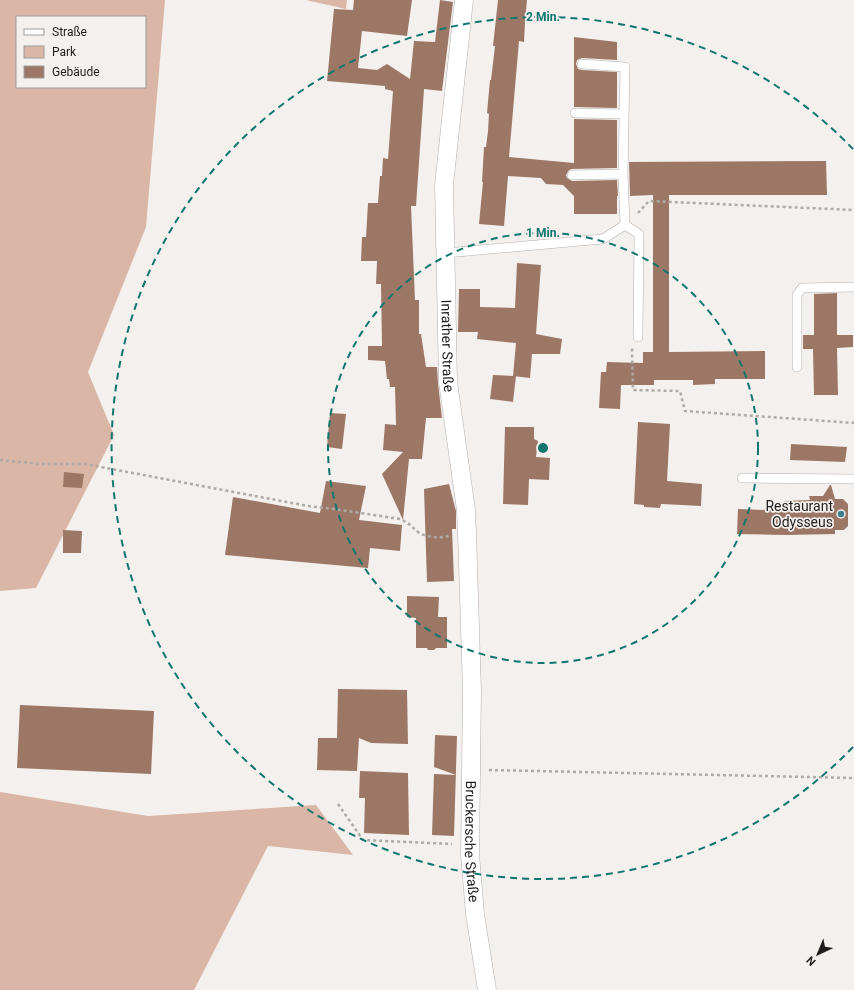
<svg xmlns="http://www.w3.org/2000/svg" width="854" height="990" font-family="Roboto,sans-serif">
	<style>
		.green { fill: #d9b6a6; fill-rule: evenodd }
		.building { fill: #9d7766 }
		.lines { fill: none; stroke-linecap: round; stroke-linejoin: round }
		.lane-casing { stroke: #b2afad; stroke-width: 10 }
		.street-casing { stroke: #b2afad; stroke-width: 19 }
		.path { stroke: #adaaa8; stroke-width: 2.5; stroke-dasharray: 3 3; stroke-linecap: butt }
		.lane { stroke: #fff; stroke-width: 9 }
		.street { stroke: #fff; stroke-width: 18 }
		.ring { fill: none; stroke: #0f766e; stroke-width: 2; stroke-dasharray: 7 5 }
		.poi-dot { fill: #3d7f91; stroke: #f4f0ee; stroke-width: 1.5 }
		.labels { text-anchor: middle; stroke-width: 3.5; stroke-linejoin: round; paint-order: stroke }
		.street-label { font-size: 14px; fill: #1e1c1c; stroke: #f4f0ee }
		.poi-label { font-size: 14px; fill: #1e1c1c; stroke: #f4f0ee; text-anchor: end }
		.centre { fill: #0f766e; stroke: #f4f0ee; stroke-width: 2 }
		.ring-label { font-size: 12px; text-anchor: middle; font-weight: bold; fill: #0f766e; stroke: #f4f0ee; stroke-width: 3.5; stroke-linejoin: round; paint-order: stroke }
	</style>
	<rect width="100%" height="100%" fill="#f4f0ee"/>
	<path class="green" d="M0,0h165l-19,227 -58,145 26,63 -78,153 -36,3zM17,17h128v70h-128z
		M306,0h41l-1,9z
		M0,792l148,24 168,-11 37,50 -85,-9 -74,144h-194z"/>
	<path class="building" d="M354,0h58l-5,36 -45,-5 -4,37 19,2 10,-6 23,15 4,-38 21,1 5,-42 13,2 -11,89 -18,-2 -8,117h-5l4,94h4v34h2l5,33h11l1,16 4,35h-16l-4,41h-13l-6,61 -21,-46 21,-22 -20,-2 2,-26 11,1 -1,-38h-5l-1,-8h-2l-2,-18 -17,-1v-14h14l-1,-62h-5l1,-23h-16l1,-24h4l2,-34h10l2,-27h2l1,-18 5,1 5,-68 -8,-2v-3l-58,-5 7,-72 19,1z
		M498,0h29l-2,22 -1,20 -5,-1 -10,116 65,6v-44l43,1v48l-45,1 -3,1 -3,5 1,3 5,3 45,-1 1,16h-1v18h-43v-18l-11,-11 -17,-1 -5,-6 -33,-2 -4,50 -25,-2 4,-42h-1l2,-35h2l2,-16 1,-17 -2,-1 3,-33h1l4,-34h-2z
		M574,37l43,5v18l-35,-2 -5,2 -1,4 2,5 4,1 35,2v36l-43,-1z
		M826,161l1,34h-158v157l96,-1v28h-50v5l-22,1v-5h-39v5h-33l-1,24 -21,-1 2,-36h5l1,-10 36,1v-11h10v-157l-23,1 -1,-34z
		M517,263l24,2 -5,69 26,5 -2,15h-28l-2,24 -17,-2 3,-33 -39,-4 1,-7h-20l1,-43h21v18l35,1z
		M837,293v42h16v12l-16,1 1,47h-24l-1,-46h-10v-14h11v-41z
		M493,375l23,1 -3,26 -23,-3z
		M330,413l16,1 -4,35 -15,-2z
		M638,422l32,2 -3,57 35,3 -1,22 -39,-2h-1l-1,4 -16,-1v-2l-10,-1z
		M505,427h29v12l4,2 -2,16 14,1 -1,22 -20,-1 -1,26 -25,-1z
		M791,444l56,3 -2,15 -55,-2z
		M64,472l20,2 -2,14 -19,-1z
		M326,481l40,5 -7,34 43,5 -2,26 -30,-3 -2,20 -143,-13 8,-58 87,16z
		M449,484l7,27v18h-4l2,52 -27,1 -3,-93z
		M830,485h1l4,14h8l5,5v22l-4,4h-9v4l-48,1 -50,-1 1,-25 28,1v-5l18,-1v-3l26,-1 -1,-4h14z
		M63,530l19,1 -1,22h-18z
		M407,596l32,1 -1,20h9v31h-11l-2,2h-6l-1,-2h-11v-30l-9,-1z
		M338,689l69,1 1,54 -37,-1 -12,-5 -2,33 -40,-1 1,-32h19z
		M20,705l134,6 -3,63 -134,-6z
		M435,735l22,1 -3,100 -22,-1 2,-61 22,1 -22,-8z
		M360,771l48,2 1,62 -45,-2 1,-35h-6z"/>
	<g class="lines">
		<defs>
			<path id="lane" d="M582,64l43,3 -2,107 2,51
				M575,113l49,1
				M572,175l51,-1
				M446,253l157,-14 22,-14 14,9 -1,103
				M797,367v-72l5,-7 52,-1
				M742,478l112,1"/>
			<g id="street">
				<path id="s1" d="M464,0l-20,185 4,197 18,128 1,23 5,158 -2,164 5,59 12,76"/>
			</g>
		</defs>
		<use href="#lane" class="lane-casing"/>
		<use href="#street" class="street-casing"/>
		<path class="path" d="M638,213l11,-12 205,9
			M633,349l-1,1 1,40 47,1 5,20 169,12
			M0,460l42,4h43l223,42 26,3 66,10c9,4 11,7 18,13 9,6 21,6 31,4
			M489,770l365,8
			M338,804l25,36 89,4"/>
		<use href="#lane" class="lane"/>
		<use href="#street" class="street"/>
	</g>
	<g class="ring">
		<circle cx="543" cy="448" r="215"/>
		<path d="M853 747A431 431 0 1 1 853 149"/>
	</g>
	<circle class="poi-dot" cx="841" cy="514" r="4"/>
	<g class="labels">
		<g class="street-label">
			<text dy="5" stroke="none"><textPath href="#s1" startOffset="347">Inrather Straße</textPath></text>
			<text dy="5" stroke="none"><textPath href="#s1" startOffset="844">Bruckersche Straße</textPath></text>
		</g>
		<g class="poi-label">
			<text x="833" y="511">Restaurant<tspan x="833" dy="16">Odysseus</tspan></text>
		</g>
	</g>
	<circle cx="543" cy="448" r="6" class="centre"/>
	<g class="ring-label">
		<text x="543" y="21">2 Min.</text>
		<text x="543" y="237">1 Min.</text>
	</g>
	<rect x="16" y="16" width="130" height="72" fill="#f4f0ee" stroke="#9e9b9a"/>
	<rect x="24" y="29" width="20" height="6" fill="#ffffff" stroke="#9e9b9a"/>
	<text x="52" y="36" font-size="12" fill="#1e1c1c">Straße</text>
	<rect x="24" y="46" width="20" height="12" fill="#d9b6a6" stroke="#9e9b9a"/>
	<text x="52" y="56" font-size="12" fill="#1e1c1c">Park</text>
	<rect x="24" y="66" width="20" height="12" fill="#9d7766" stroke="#9e9b9a"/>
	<text x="52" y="76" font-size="12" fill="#1e1c1c">Gebäude</text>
	<g transform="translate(818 954) rotate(224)" stroke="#f4f0ee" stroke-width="3" paint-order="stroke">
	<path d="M0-3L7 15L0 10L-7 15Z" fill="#1e1c1c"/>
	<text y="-6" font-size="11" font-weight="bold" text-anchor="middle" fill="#1e1c1c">N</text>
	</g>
</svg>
